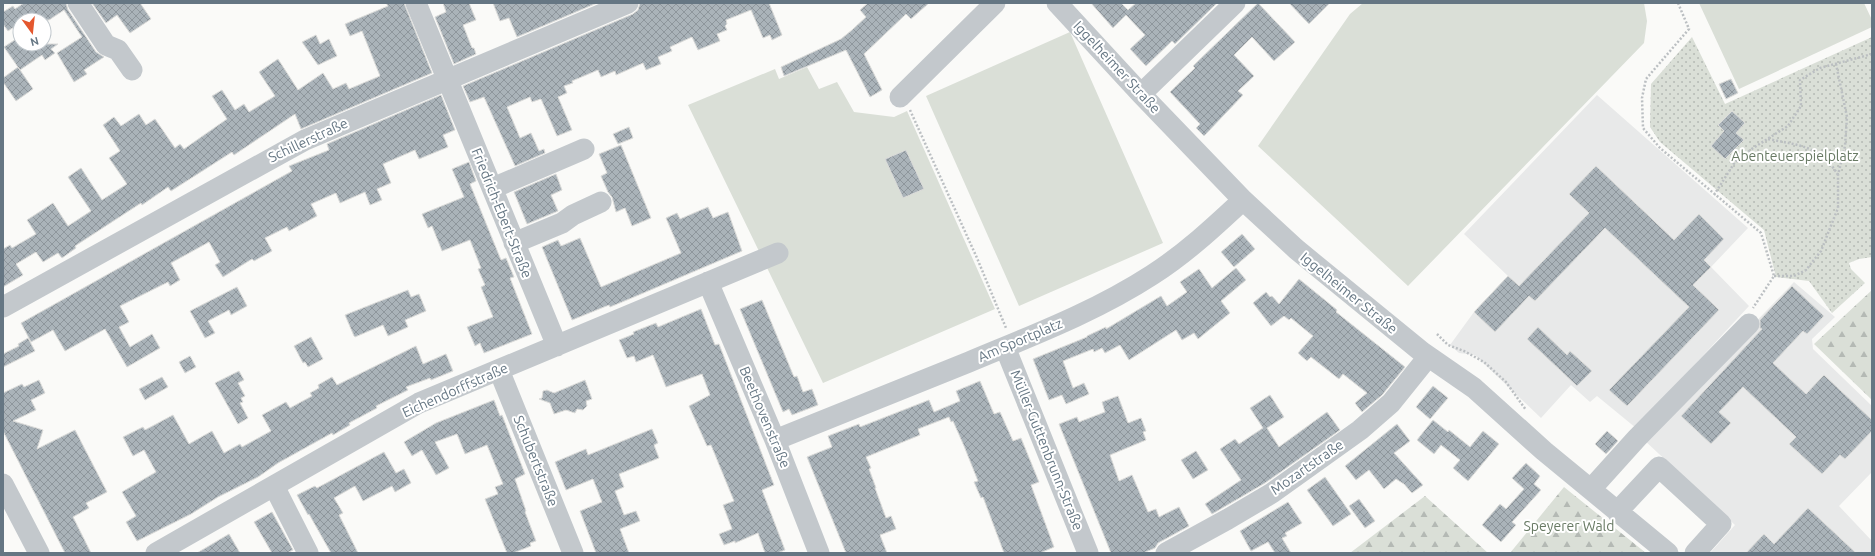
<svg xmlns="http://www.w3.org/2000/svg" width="1875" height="556" font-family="Ubuntu,sans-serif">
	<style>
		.built { fill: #e8e9e9 }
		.grass { fill: #dadfd7 }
		.forest { fill: url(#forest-firs) }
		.park { fill: url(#park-dots) }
		.building { fill: url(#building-cross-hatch); stroke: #dcdcda }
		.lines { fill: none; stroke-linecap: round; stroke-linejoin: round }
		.path { stroke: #bbbfc2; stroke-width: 2.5; stroke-dasharray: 2 2; stroke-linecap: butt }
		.minor { stroke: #c3c8cc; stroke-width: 21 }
		.labels { text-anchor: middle; stroke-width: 4; stroke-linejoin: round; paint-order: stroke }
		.street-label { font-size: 14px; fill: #657683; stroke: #fff }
		.park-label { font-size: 14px; fill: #687a64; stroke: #fff }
	</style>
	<defs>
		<pattern id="forest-firs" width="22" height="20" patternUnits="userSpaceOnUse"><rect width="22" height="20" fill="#dadfd7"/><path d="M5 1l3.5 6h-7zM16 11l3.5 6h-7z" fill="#b4b9b4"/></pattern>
		<pattern id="park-dots" width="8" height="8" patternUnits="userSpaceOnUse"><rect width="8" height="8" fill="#dadfd7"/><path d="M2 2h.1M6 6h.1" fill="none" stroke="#b4b9b4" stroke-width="1.8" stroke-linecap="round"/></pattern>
		<pattern id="building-cross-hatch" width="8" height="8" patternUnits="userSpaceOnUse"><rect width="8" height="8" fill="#aab3b9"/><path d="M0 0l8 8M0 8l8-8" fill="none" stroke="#8e969c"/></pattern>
	</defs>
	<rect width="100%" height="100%" fill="#fafaf8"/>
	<path class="built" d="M1597,95l151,133 -37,39 38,39 -113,122 -39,-32 -7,6 -19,-17 -30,33 -66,-63 -16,-2 -9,-8 24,-33 34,-36 -44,-42z
		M1794,282l41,35 -23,22 1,10 59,57v66l-33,34 33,35v12h-162l25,-28 -92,-86z"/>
	<path class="grass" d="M1363,3h281l3,18 -3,22 -236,243 -150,-140 92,-132z
		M1699,3h165l8,17v7l-133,62z
		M1070,32l93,211 -144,63 -93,-210z
		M807,67l12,22 18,-7 17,30 40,5 13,-6 88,198 -172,74 -135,-278 87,-36 4,10z"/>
	<path class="forest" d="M1872,290v110l-58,-56z
		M1564,487l82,66h-136z
		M1425,496l63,57h-138z"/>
	<path class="park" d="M1692,37l33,67 147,-67v220l-13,2 -10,4 2,6 14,14 -33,30 -23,-32 -33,-4 -12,-47 -104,-88 -10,-15 1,-43z"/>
	<path class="building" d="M24,3h42l2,7 28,42 8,5 -20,13 3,4 -13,8 -17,-29 25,-16 -18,-27 -15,10h-29v3l-12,8 -5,-7v-12l10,-6 2,3z
		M92,3h48l11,16 -21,14 -13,-18 -11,8z
		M386,3h18l28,70 -131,56 -6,-15 -61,41 -2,-3 -61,39 -3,-4 -26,18 -1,-2 -66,43 1,2 -14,10 -4,-5 -15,9 -7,-10 -20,12 7,11 -20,12v-38l7,-4 2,3 24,-14 -9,-14 26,-17 15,23 23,-15 -23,-34 13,-9 21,32 25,-16 -18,-26 11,-7 -17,-26 11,-8 7,9 18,-12 7,11 9,-6 20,29 5,-4 4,5 43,-30 -15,-23 10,-6 13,20 9,-6 5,8 26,-16 -16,-24 19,-13 20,31 25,-17 10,16 13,-6 3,6 31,-13 -18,-45 -12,5 -5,-12 43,-18z
		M443,3h26l7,17 -13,5 9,23h2l2,6 -22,10 -19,-47 11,-5z
		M493,3h104l-80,34 -8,-19 -9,3z
		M640,3h129l13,32 -10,5 -2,-5 -7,3 -12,-28 -25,10 1,4 -2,2 2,4 -10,4 3,7 -22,9 -6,-13 -22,10 2,4 -14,6 3,7 -15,6 -3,-7 -27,12 -1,-4 -14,6 -3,-7 -26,11 1,2 -9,3 3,7 -9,4 14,33 -15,6 -16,-37 -9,3 -2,-5 -23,10 13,31 11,-5 8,18 5,-2 1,4 -30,13 -31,-69 -14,5 -7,-16 170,-72 5,-4z
		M868,3h61l-18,16 -5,-5 -42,40 18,36 -12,7 -24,-47 -62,26 -3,-9 60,-28 11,-9 14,-13 -6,-7z
		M1091,3h30l7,7 8,-7h81l-42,41 -3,-3 -26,25 -16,-17 15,-14 -19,-20 -13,13z
		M1258,3l37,39 -21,19 -22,-24 -18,18 20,21 -16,15 5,4 -39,41 -8,-8 4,-4 -30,-32 25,-24 -2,-2z
		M1289,3h41l-21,21z
		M316,35l4,9 9,-5 8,17 -19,9 -16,-23z
		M16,39l3,5h39l-7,5 4,4 -10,7 -3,-5 -22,15 -16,-23z
		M18,67l15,22 -17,12 -13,-19v-4z
		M1731,79l7,14 -12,6 -7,-15z
		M441,95l14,35 -12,5 5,12 -29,12 -4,-9 -32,14 8,19 -14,6 5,11 -12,5 -5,-13 -25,11 -4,-10 -25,11 6,12 -28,15 -2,-4 -22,11 7,13 -18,10 -2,-2 -29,18 -8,-12 5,-3 -11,-20 -38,21 9,17 -10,6 -2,-4 -48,24 9,16 -10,5 11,20 22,-13 8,14 -33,19 -22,-38 -40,22 -12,-21 -22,12 -10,-19 271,-152 -3,-5 40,-16 -2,-6z
		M1732,111l13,12 -9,10 8,7 -19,19 -14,-13 13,-15 -6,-6z
		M629,127l4,11 -15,6 -5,-10z
		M621,145l30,73 -19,8 -7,-18 -9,4 -4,-15 -4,-5 -7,-16 6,-3 -8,-19z
		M906,150l18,39 -21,9 -18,-39z
		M469,162l7,19 -6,3 31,76 5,-2 8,19 -4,1 22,56 -48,19 -4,-10 -5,3 -8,-19 26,-10 -12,-30 4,-2 -7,-16 3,-1 -11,-28 -28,11 -10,-25 -4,2 -6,-14 42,-17 -12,-28z
		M1596,166l78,74 25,-26 25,25 -20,21 7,7 -18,18 26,25 -92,96 -18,-16 80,-83 -84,-79 -70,73 -6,-5 -34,36 -21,-20 34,-36 11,10 70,-73 -20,-19z
		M556,174l6,16 -11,5 7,16 -31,13 -13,-32z
		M708,207l5,11 15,-6 14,39 -108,46 -24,10 -1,-2 -37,15 -30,-73 16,-7 3,6 19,-8 21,49 80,-34 -15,-35 11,-5 3,6z
		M1242,234l13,15 -21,18 -13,-15z
		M1236,268l10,12 -25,21 9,12 -32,26 -4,-6 -12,7 -6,-10 -47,30 -9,-15 -15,8 -3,-5 -8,4 -1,-3 -30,12 10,27 11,-5 5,11 -23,10 -4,-9 -13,5 -16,-41 54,-22v-1l19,-9v2l55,-33 6,10 20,-14 -7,-10 19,-13 13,19z
		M1299,279l38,31 -1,2 69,55 -23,28 -20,17 -7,-9 12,-10 -24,-19 -4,5 -28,-22 -4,4 -9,-8 15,-17 -22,-18 -2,2 -5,-4 -13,10 -18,-23 13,-11 4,5 2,-1 7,8z
		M1792,286l32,30 -17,18 -4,-3 -30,32 33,31 18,-19 48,45v11l-27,28 -5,-4 -18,19 -33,-30 7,-7 -53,-50 -24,25 12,11 -20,21 -30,-28 81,-87 -2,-1v-8z
		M237,287l10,19 -16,9 -2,-5 -21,11 7,12 -10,5 -15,-27z
		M408,290l3,7 8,-3 7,17 -21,9 3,7 -20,9 -5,-11 -28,12 -1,-1 -9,-21z
		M762,300l32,77 3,-1 6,16 9,-3 6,16 -26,10 -3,-6 -6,3 -43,-103z
		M701,309l14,36 4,-1 55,141 -12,5 23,60 -8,3h-12l-7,-20 -23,10v-2l-11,4 -5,-11 13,-5 -9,-24 11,-4 -23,-56 -4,1 -18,-40 21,-11 -8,-21 -36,13 -13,-32 -17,7 -2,-6 -7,2 -8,-18 15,-6 -1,-2 23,-9 2,4z
		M1538,327l29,28 3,-4 22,20 -15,15 -50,-47z
		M311,337l12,22 -15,8 -3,-5 -2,1 -9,-17z
		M28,338l7,13 -32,16v-13l16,-8 -1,-2z
		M416,346l7,18 23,-10 7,17 -22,9 -1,-2 -24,9 2,3 -32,16 1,2 -28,15 1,2 -17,10 -1,-2 -54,30 -20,14 -40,20 -27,17 -54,27 -11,-19 10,-6 -14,-24 34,-20 -12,-22 -11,6 -10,-19 20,-10 2,3 28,-15 16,29 23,-13 12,22 16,-9 2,3 29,-16 -9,-16 24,-13 4,6 22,-12 -2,-3 9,-5 -1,-3 14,-8 5,8z
		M190,356l6,11 -11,6 -6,-11z
		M239,371l5,9 -6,3 7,13 -4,2 2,4 -3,1 8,15 -10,6 -23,-41z
		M162,377l6,10 -23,13 -6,-11z
		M39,380l6,13 -14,7 5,10 -23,11 30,9 -6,19 38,-19 32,62 -21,11 3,5 -16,9 18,36h-26l-62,-122v-38l19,-9 2,3z
		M585,380l7,19 -6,2 1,5 -4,4 -6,-1 -2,4 -9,-3 -12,4 -4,-11 -11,-4 3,-1 1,-7 4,-1 7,3z
		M980,381l14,33 6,-2 13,29 8,-3 18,44 -8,3 23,62 -14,6h-36l-21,-56 -2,1 -7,-16 4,-1 -14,-35 -11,-25 -2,1 -2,-5 -31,12 2,6 -54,22 5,11 -2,1 7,19h-1l11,30 5,-2 5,13 -16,6 7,18h-41l-39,-96 25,-10 -4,-11 31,-12 1,3 69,-27 5,12 26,-11 -4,-10z
		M1433,386l15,12 -18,21 -14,-12z
		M1270,395l14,22 -17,11 12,19 48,-35 13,18 -75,53 -53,31 -7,-10 36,-24 -21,-31 15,-10 4,5 24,-16 -13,-20z
		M1118,396l10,27 13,-5 5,13 -3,1 3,8 -36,15 9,26 13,-6 16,37 8,-3 3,8 20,-10 10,19 -31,17 -3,5 -12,5h-32l-52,-129 18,-7 2,5 26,-10 -3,-10z
		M494,400l6,16 2,-1 23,59 -10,5 11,32 -1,1 11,29 -6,2 1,3 -18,7h-6l-22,-54 13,-5 -3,-7 8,-3 -16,-39 -22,9 -8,-20 -22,8 14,26 -13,7 -14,-25 -10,6 -8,-14 32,-19z
		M1433,420l15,12 1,-2 21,17 13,-16 16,13 -31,37 -15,-13 7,-8 -19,-15 -7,9 -17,-14z
		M1397,424l13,17 -16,12 29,32 -11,8 -8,-9 -8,-5 -12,10 -15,-19 -13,10 -11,-14z
		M652,429l6,14 -4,2 5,13 -40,16 5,13 -9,4 9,24 12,-4 4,10 -20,8 9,24h-33l-16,-42 22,-9 -9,-23 -27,11 -11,-28 31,-13 2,6z
		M1607,431l11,10 -12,13 -11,-10z
		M1196,451l12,19 -15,9 -12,-19z
		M384,452l12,21 8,-4 7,14 -16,9 -3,-6 -29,15 -8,-15 -21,12 9,15 -4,2 19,38h-27l-22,-39 -1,1 -11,-20 18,-9 2,2z
		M1526,463l14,13 -6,8 7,6 -29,32 4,3 -15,17 -19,-17 18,-21 6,5 18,-20 -12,-11z
		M1325,477l26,37 -18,12 -26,-36z
		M1359,499l16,22 -10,7 -16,-22z
		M1288,502l14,21 -17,10 2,3 -5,2 9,15h-16l-7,-11 -17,9 -11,-20z
		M1808,508l48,45h-110l18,-19 10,10z
		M272,512l21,38 -6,3h-15l-18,-31z
		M229,534l11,19h-43z"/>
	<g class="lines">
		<path class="path" d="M1678,3l11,26 -43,50 -4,19 1,30 17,20 101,85 13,43 -21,32
			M910,110l67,148 29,70
			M1768,139c30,6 53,7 70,36
			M1714,195l21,-33 18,-14 35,-22 13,-20 -1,-26 20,-12 52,-14
			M1774,276h20l12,-6 15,-19 17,-43v-33l7,-29 2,-29 -11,-53
			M1437,334l11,11 16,6 20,11 22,20 20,28"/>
		<path class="minor" d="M78,3l28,42 12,5 14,20
			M416,3l141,343
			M1057,3l84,91 102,106 53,49 126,103 52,36 70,63 124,102
			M1141,94l94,-91
			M900,97l95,-94
			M493,188l91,-39
			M514,243l48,-20 11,-8 28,-13
			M708,282l67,158 44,113
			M3,307l302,-167 323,-137
			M1005,347l83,206
			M499,370l74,183
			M775,440c64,-26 129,-52 194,-78 62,-26 126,-50 183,-87 33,-21 62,-48 91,-75
			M3,484l36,69
			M274,486l34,67
			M1591,489l46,-51 112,-114
			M1617,512l42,-45 62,57 -26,29
			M156,553l263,-150 359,-150
			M1166,553l62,-34 44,-26 88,-63 31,-27 37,-46"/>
	</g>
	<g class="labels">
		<g class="street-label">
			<text transform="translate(1117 67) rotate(47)" y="5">Iggelheimer Straße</text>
			<text transform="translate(308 140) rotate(-25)" y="5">Schillerstraße</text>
			<text transform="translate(502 213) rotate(68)" y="5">Friedrich-Ebert-Straße</text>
			<text transform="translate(1349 293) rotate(39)" y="5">Iggelheimer Straße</text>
			<text transform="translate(1020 340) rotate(-23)" y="5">Am Sportplatz</text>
			<text transform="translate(455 390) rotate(-24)" y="5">Eichendorffstraße</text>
			<text transform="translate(765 417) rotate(67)" y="5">Beethovenstraße</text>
			<text transform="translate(1047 450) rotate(68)" y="5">Müller-Guttenbrunn-Straße</text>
			<text transform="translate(536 461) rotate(68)" y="5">Schubertstraße</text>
			<text transform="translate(1307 467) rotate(-35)" y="5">Mozartstraße</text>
		</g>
		<g class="park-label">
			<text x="1795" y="161">Abenteuerspielplatz</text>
			<text x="1569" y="531">Speyerer Wald</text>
		</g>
	</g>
	<rect width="1875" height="556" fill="none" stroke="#657683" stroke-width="8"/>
	<g transform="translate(32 32) rotate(165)"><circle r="19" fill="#ffffff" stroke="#c1c8cd"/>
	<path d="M0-3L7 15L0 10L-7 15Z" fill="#e4572e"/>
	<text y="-6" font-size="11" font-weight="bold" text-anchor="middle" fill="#657683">N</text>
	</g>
</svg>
